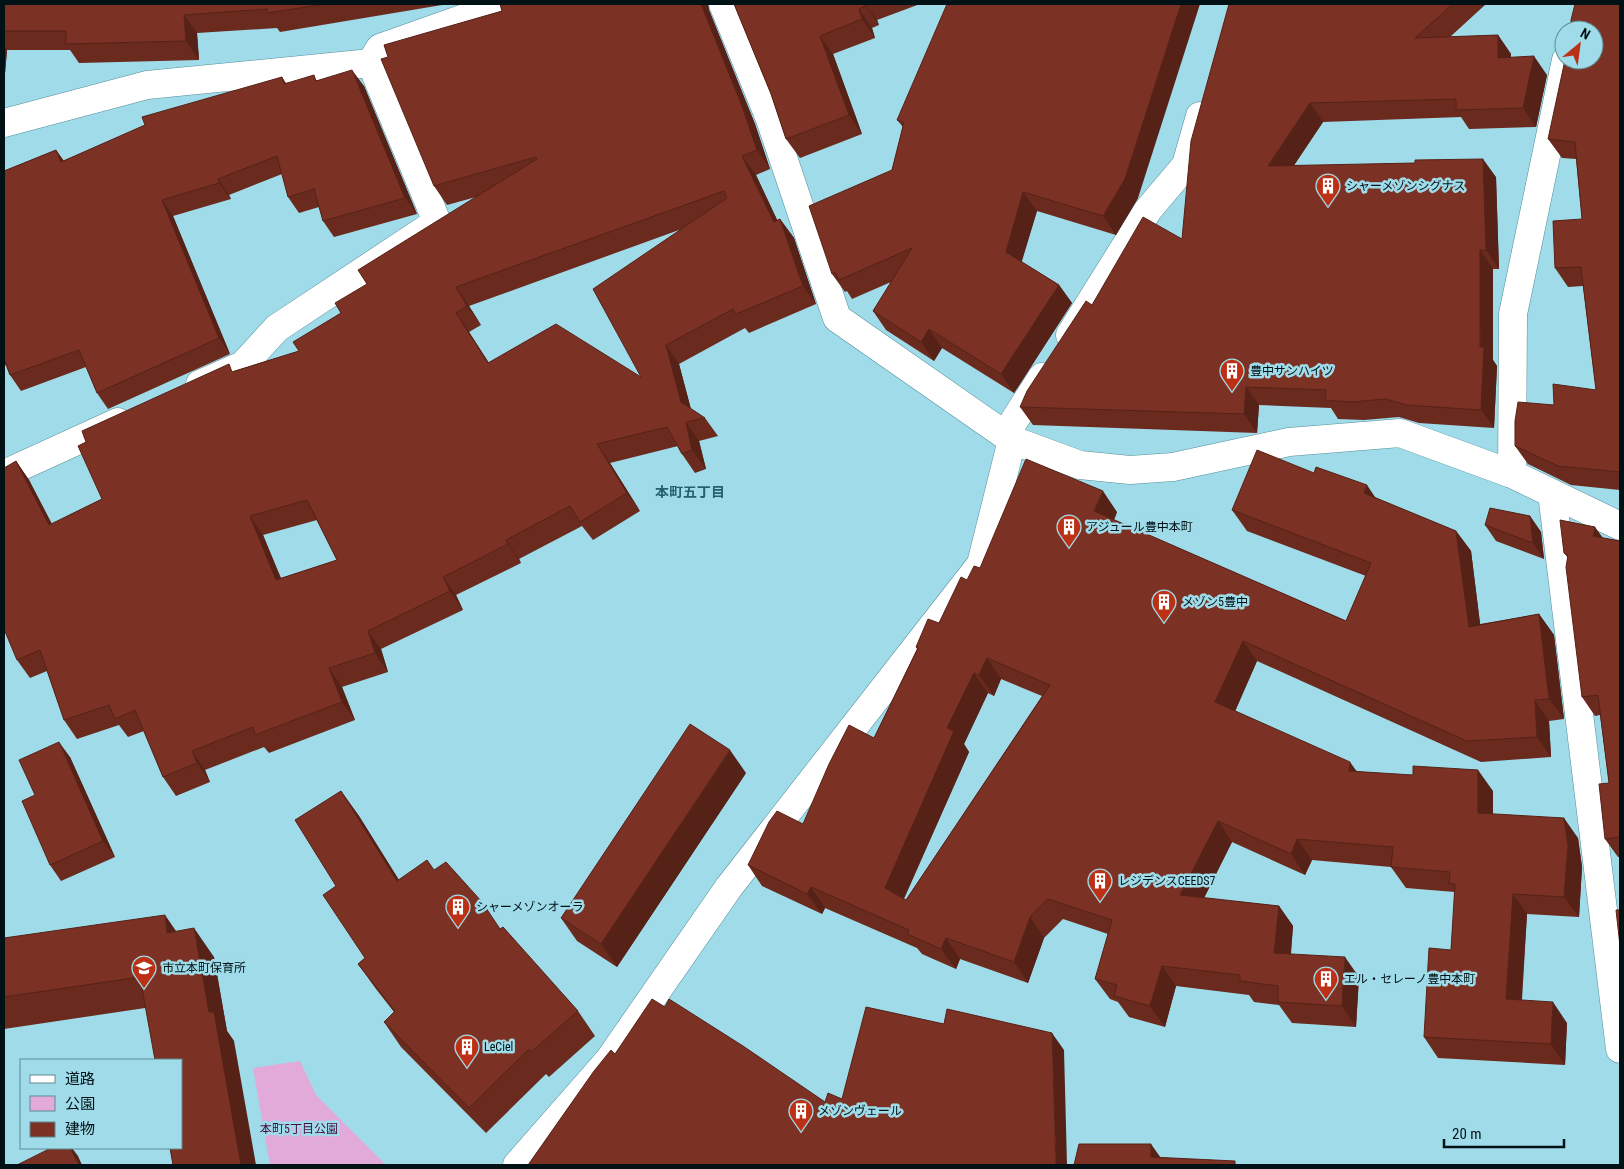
<svg xmlns="http://www.w3.org/2000/svg" width="1624" height="1169" font-family="'Roboto Condensed','Noto Sans JP',sans-serif">
	<style>
		.green { fill: #e2aad8 }
		.lines { fill: none; stroke-linecap: round; stroke-linejoin: round }
		.minor-casing { stroke: #548e9b; stroke-width: 29 }
		.minor { stroke: #fff; stroke-width: 28 }
		.wall { fill: #6a2a1e; fill-rule: evenodd }
		.shaded-wall { fill: #562218 }
		.building { fill: #7b3123; stroke: #562218; fill-rule: evenodd }
		.labels { text-anchor: middle; stroke-width: 5; stroke-linejoin: round; paint-order: stroke }
		.poi-label { font-size: 12px; fill: #001216; stroke: #9fdbe8; text-anchor: start }
		.park-label { font-size: 12px; fill: #470d41; stroke: #9fdbe8 }
		.neighbourhood-label { font-size: 14px; font-weight: bold; fill: #25616d; stroke: #9fdbe8 }
	</style>
	<rect width="100%" height="100%" fill="#9fdbe8"/>
	<path class="green" d="M300,1061l16,34 70,70h-116l-17,-97z"/>
	<g class="lines">
		<defs>
			<path id="minor" d="M723,4l47,115 67,199 175,122 68,25 50,5 43,-3 116,-25 111,-9 112,41 108,52
				M4,123l143,-38 224,-22 9,-15 124,-44
				M1070,335l78,-125 38,-45 14,-49
				M200,384l43,-19 34,-37 160,-106 -66,-159
				M1005,435l37,-58
				M4,474l114,-52
				M1512,474l1,-160 53,-254
				M1552,493l68,556
				M517,1165l92,-105 120,-173 252,-323 31,-124"/>
		</defs>
		<use href="#minor" class="minor-casing"/>
		<use href="#minor" class="minor"/>
	</g>
	<path class="wall" d="M4,4h444l-168,28 -3,-4 -80,5 2,27 -120,3 -9,-13h-63l-3,35z
		M500,4h208l1,6 46,114 15,45 -14,6 21,45 3,-1 14,19 22,66 -67,29 -4,-5 -66,36 12,45 14,9 13,18 -19,5 7,28 -11,4 -13,-19 -4,-8 -68,17 30,48 -47,29 -11,-14 -63,33 2,4 -65,32 7,15 -82,39 7,23 -46,15 13,33 -86,33 -5,-6 -59,23 5,12 -34,14 -13,-19 -19,-46 -16,6 -9,-12 -42,14 -13,-19 -17,-49 -17,7 -13,-18 -1,-199 13,19 23,44 50,-25 132,-128 65,-20 42,-38 26,-29 109,-87 -29,8 -13,-19 -46,-129 114,-46zM679,230l-38,147 -152,-14 -20,-31 12,-7 -12,-19zM317,520l20,40 -56,18 -18,-43z
		M734,4h186l-43,16 2,5 -7,3 3,10 -42,16 29,80 -62,24 -14,-19 -15,-45z
		M1229,4h257l-36,33 48,-2 13,19v3l36,18 -11,52 -67,2 -8,-12 -138,5 -29,43 202,12 3,92h-6v91l4,6 -3,62 -75,-5 -20,-6 -35,3 -26,-1 -7,-11 -72,-3 -2,28 -224,-8 -13,-18 72,-102 90,-66z
		M1620,4v486l-49,-5 -43,-21 -13,-18 39,-41 42,-15 -13,-104 -15,1 -13,-19 27,-49 -6,-60 -14,-1 -14,-19 46,-79z
		M282,77l4,6 31,-3 47,6 53,128 -83,23 -11,-16 -4,-14 -20,6 -11,-16 -6,-23 -53,21 2,4 -58,17 57,138 -122,55 -11,-16 -11,-26 -65,24 -11,-16 -4,-10 -2,1v-195l52,-21 8,11z
		M897,120l241,78 -22,37 -79,-24 -16,51 38,23 13,18 -58,90 -72,-45 -8,13 -48,-31 -13,-19 18,-29 -39,17 -5,-8 -2,1 -13,-18 60,-104 11,-43z
		M1376,498l80,33 15,20 9,73 59,-10 15,21 10,84 -15,2 2,36 -70,5 -224,-101 -22,50 122,60 136,20v23l85,24 4,29 -3,50 -52,-3 -5,86 45,23 -2,42 -127,-7 -14,-21 27,-87 4,-58 -49,-4 -15,-21 -79,-7 -7,15 -73,-33 -28,56 75,8 14,20 -2,28 68,23 -3,50 -64,-4 -13,-18 -25,-3 -5,-7 -73,-9 -11,41 -36,-10 -11,-15 -8,-3 -15,-20 13,-45 -45,-15 -19,19 -16,45 -68,-24 -4,10 -34,-15 -5,-6 -92,-40 -3,6 -60,-28 -14,-21 55,-41 71,-86 43,-89 -1,-2 23,-24 28,-43 13,-12 137,-56 -3,8 232,101 20,-45 -119,-45 -15,-21zM1001,679l41,17 -136,204 -2,-1 65,-147 -5,-8 24,-51 6,3z
		M1530,516l11,16 3,27 -48,-18 -11,-16z
		M1603,538l17,3v316h-2l-13,-18 4,-56 -9,-68 -5,1 -13,-19 -14,-139 -4,-5z
		M70,757l45,100 -54,24 -11,-16 -15,-70z
		M746,773l-129,194 -40,-26 -16,-23z
		M341,791l18,25 40,64 35,-10 66,59 78,82 17,25 -46,41 -3,-3 -60,59 -85,-86 -17,-25 10,-10 -18,-23 -18,-25 7,-6 -29,-72z
		M176,931l38,26 13,74 7,10 -89,-33 -141,21v-91z"/>
	<path class="shaded-wall" d="M701,4h7l1,6 46,114 15,45 -13,-19z
		M865,4l12,16 2,5 -13,-19z
		M1181,4h19l-62,194 -22,37 -13,-19z
		M859,9l13,19 3,10 -13,-19z
		M184,15l13,18 2,27 -13,-19z
		M1498,35l13,19v22l-13,-18z
		M820,36l13,18 29,80 -13,-19z
		M4,45l3,5 -3,35z
		M1534,56l13,19 -11,52 -13,-19z
		M352,70l12,16 53,128 -12,-16z
		M1310,103l13,19 -42,63 -13,-19z
		M56,150l11,16 -6,-4z
		M742,156l14,19 31,66 -13,-19z
		M1483,159l13,18 3,92 -13,-19z
		M218,179l11,16 2,4 -12,-16z
		M1023,192l14,19 -18,60 -13,-19z
		M162,200l11,16 57,138 -11,-16z
		M780,219l14,19 22,66 -13,-18z
		M1480,250l13,19v91l4,6 -3,62 -13,-18z
		M1059,285l13,18 -58,90 -13,-19z
		M456,287l13,19 12,19 -14,-19z
		M456,313l13,19 32,50 -13,-19z
		M929,329l13,19 -8,13 -13,-19z
		M666,345l13,19 15,57 -13,-19z
		M1246,387l13,18 -2,28 -13,-19z
		M686,422l13,19 7,28 -14,-19z
		M597,444l13,19 30,48 -13,-18z
		M16,461l13,19 33,64 -13,-19z
		M1367,485l14,21 -17,-13z
		M1103,491l14,21 -8,20 -15,-21z
		M250,516l13,19 26,64 -13,-19z
		M1530,516l11,16 3,27 -11,-16z
		M1595,527l13,18 -15,-9z
		M1456,531l15,20 12,96 -14,-20z
		M506,540l13,19 2,4 -13,-19z
		M443,577l13,18 7,15 -13,-19z
		M1539,614l15,21 10,84 -15,-20z
		M368,631l13,18 7,23 -13,-19z
		M1243,641l14,20 -27,62 -15,-21z
		M987,658l14,21 -7,17 -15,-21z
		M329,668l13,19 13,33 -13,-18z
		M974,673l14,20 -24,51 5,8 -70,157 -14,-21 62,-160z
		M1535,700l14,21 2,36 -14,-20z
		M59,742l11,15 45,100 -12,-16z
		M730,750l16,23 -129,194 -16,-23z
		M192,751l13,19 5,12 -13,-19z
		M1350,762l15,21 -16,-12z
		M1478,770l15,21v43l-15,-21z
		M341,791l18,25 56,90 -18,-25z
		M1564,818l14,20 4,29 -3,50 -15,-20z
		M1218,821l14,21 -37,74 -15,-21z
		M1297,839l15,21 -7,15 -14,-21z
		M811,887l14,21 -3,6 -15,-20z
		M1513,894l14,20 -7,106 -14,-21z
		M1279,906l14,20 -4,47 -15,-20z
		M165,915l20,29 -18,-11z
		M1030,917l14,21 -16,45 -14,-21z
		M194,928l20,29 13,74 7,10 22,124h-15l-32,-153z
		M946,938l14,21 -4,10 -15,-20z
		M1345,957l14,20 -3,50 -14,-21z
		M1162,966l14,20 -11,41 -15,-21z
		M1553,1002l14,21 -2,42 -14,-21z
		M1052,1033l12,17 3,115h-11z
		M1151,1144l12,17 -12,-4z
		M70,1148h2l6,8 4,9h-3z"/>
	<path class="building" d="M4,4h321l-58,9v-4l-83,6 2,26 -120,3v-13h-62z
		M500,4h201l41,102 15,44 -15,6 32,66 6,-3 23,67 -67,28 -3,-5 -67,36 15,57 24,16 -19,4 6,28 -10,4 -15,-27 -70,17 30,49 -47,29 -10,-16 -64,34 2,4 -65,33 7,14 -82,40 7,22 -46,15 13,34 -87,33 -2,-8 -61,24 5,12 -34,14 -28,-67 -20,9 -6,-14 -45,15 -24,-70 -23,10 -13,-31v-161l12,-7 33,64 53,-26 -24,-53 8,-4 -4,-11 147,-67 3,8 67,-21 -6,-9 48,-29 -6,-10 32,-19 -9,-14 179,-111 -1,-2 -102,29 -53,-127 7,-2 -4,-12 118,-34zM724,191l3,7 -134,91 48,88 -85,-53 -68,39 -32,-50 11,-7 -11,-19zM307,500l30,60 -61,20 -26,-64z
		M734,4h131l1,2 -7,3 3,10 -42,17 29,79 -63,24 -15,-45z
		M947,4h234l-56,175 -22,37 -80,-24 -17,60 53,33 -58,89 -72,-45 -8,13 -48,-31 39,-63 -73,32 -4,-8 -3,2 -23,-68 83,-36 12,-48 -7,-2z
		M1229,4h224l-38,34 83,-3v23l36,-2 -11,52 -67,2v-11l-146,4 -42,63 147,-3v-3l68,-1 3,91h-6v97h4l-3,63 -75,-5 -20,-6 -35,3 -26,-2 1,-10 -80,-3 -2,27 -224,-7 7,-16 59,-90 6,4 51,-88 39,22 9,-98z
		M1575,4h45v468l-62,-6 -43,-20v-25l3,-19 36,3 -1,-21 43,6 -15,-123 -26,1 -2,-47 29,-2 -7,-77 -27,-3 17,-79h29v-30h-22l-1,-10z
		M352,70l53,128 -82,23 -9,-32 -26,8 -11,-41 -59,23 1,4 -57,17 57,138 -122,55 -18,-43 -69,25 -6,-16v-188l52,-21 5,12 84,-37 -3,-8 140,-40 2,7 30,-9 2,6z
		M1257,450l57,23 2,-6 51,18 -3,8 92,38 13,96 70,-13 10,85 -14,1 2,37 -70,4 -224,-100 -28,61 135,60 -1,9 64,4v-9l65,4v43l86,5 4,28 -4,51 -51,-3 -7,105 47,3 -2,42 -127,-7 5,-89 22,2 4,-66 -6,-1 1,-11 -59,-5 2,-20 -96,-8 -6,15 -73,-33 -38,74 99,11 -5,47 71,4 -3,49 -64,-4v-16l-38,-5v-6l-78,-9 -12,40 -36,-10 3,-11 -22,-6 17,-59 -64,-21 -18,18 -16,45 -68,-24 -5,11 -34,-15 2,-4 -98,-43 -4,7 -59,-29 21,-43 8,-11 26,13 26,-60 20,-39 25,13 44,-90 -2,-1 12,-28 11,4 22,-46 6,3 7,-14 6,2 46,-109 77,32 -9,20 252,110 25,-58 -139,-53zM987,658l63,27 -144,215 -21,-12 69,-157 -7,-3 27,-55 5,2z
		M1490,508l40,8 3,27 -48,-18z
		M1560,520l35,7 -2,9 27,5v296l-15,2 -6,-55 10,-1 -11,-88 -16,2 -16,-130 2,-12 -4,-2z
		M690,724l40,26 -129,194 -40,-26z
		M59,742l44,99 -53,24 -28,-64 13,-6 -16,-35z
		M341,791l56,90 30,-21 7,10 12,-8 36,40 18,27 3,-2 75,84 -47,41 -2,-3 -60,59 -85,-86 11,-11 -37,-47 7,-6 -42,-63 13,-9 -41,-66z
		M1616,910h4v36z
		M165,915l2,18 27,-5 15,84h5l27,153h-68l-3,-17h11v-88h-26l-15,-83 -136,20v-59z
		M652,999l13,8 4,-8 74,47 82,56 3,-9 14,6 24,-92 78,17 3,-15 105,24 4,132h-528l66,-94 17,-21 4,4z
		M1079,1144h72v13l84,4v4h-161z
		M51,1148h19l9,17h-62z"/>
	<defs>
		<symbol id="building-pin" viewBox="-11 -11 22 30"><path d="M0 17L-7.5 6A9.5 9.5 0 1 1 7.5 6Z" fill="#bc3015" stroke="#9fdbe8"/><path d="M-4-6H4V6H1V3H-1V6H-4ZM-2.5-4.3h1.7v1.8h-1.7ZM.8-4.3h1.7v1.8H.8ZM-2.5-1h1.7V.8h-1.7ZM.8-1h1.7V.8H.8Z" fill="#fff"/></symbol>
		<symbol id="school-pin" viewBox="-11 -11 22 30"><path d="M0 17L-7.5 6A9.5 9.5 0 1 1 7.5 6Z" fill="#bc3015" stroke="#9fdbe8"/><path d="M0-5L7-2L0 1L-7-2ZM-4 1L0 2.5L4 1V4Q0 6-4 4Z" fill="#fff"/></symbol>
	</defs>
	<g fill-rule="evenodd">
		<use href="#building-pin" x="1314" y="172" width="28" height="38"/>
		<use href="#building-pin" x="1218" y="357" width="28" height="38"/>
		<use href="#building-pin" x="1055" y="513" width="28" height="38"/>
		<use href="#building-pin" x="1150" y="588" width="28" height="38"/>
		<use href="#building-pin" x="1086" y="867" width="28" height="38"/>
		<use href="#building-pin" x="444" y="893" width="28" height="38"/>
		<use href="#school-pin" x="130" y="954" width="28" height="38"/>
		<use href="#building-pin" x="1312" y="965" width="28" height="38"/>
		<use href="#building-pin" x="453" y="1033" width="28" height="38"/>
		<use href="#building-pin" x="787" y="1097" width="28" height="38"/>
	</g>
	<g class="labels">
		<g class="poi-label">
			<text x="1346" y="190">シャーメゾンシグナス</text>
			<text x="1250" y="375">豊中サンハイツ</text>
			<text x="1086" y="531">アジュール豊中本町</text>
			<text x="1182" y="606">メゾン5豊中</text>
			<text x="1118" y="885">レジデンスCEEDS7</text>
			<text x="476" y="911">シャーメゾンオーラ</text>
			<text x="162" y="972">市立本町保育所</text>
			<text x="1344" y="983">エル・セレーノ豊中本町</text>
			<text x="484" y="1051">LeCiel</text>
			<text x="818" y="1115">メゾンヴェール</text>
		</g>
		<g class="park-label">
			<text x="299" y="1133">本町5丁目公園</text>
		</g>
		<g class="neighbourhood-label">
			<text x="690" y="497">本町五丁目</text>
		</g>
	</g>
	<rect width="1624" height="1169" fill="none" stroke="#001216" stroke-width="10"/>
	<rect x="20" y="1059" width="162" height="90" fill="#9fdbe8" stroke="#5f8b94"/>
	<rect x="30" y="1075" width="25" height="8" fill="#ffffff" stroke="#5f8b94"/>
	<text x="65" y="1084" font-size="15" fill="#001216">道路</text>
	<rect x="30" y="1096" width="25" height="15" fill="#e2aad8" stroke="#5f8b94"/>
	<text x="65" y="1109" font-size="15" fill="#001216">公園</text>
	<rect x="30" y="1122" width="25" height="15" fill="#7b3123" stroke="#5f8b94"/>
	<text x="65" y="1134" font-size="15" fill="#001216">建物</text>
	<g transform="translate(1579 45) rotate(29)"><circle r="24" fill="#9fdbe8" stroke="#5f8b94"/>
	<path d="M0-4L9 19L0 12L-9 19Z" fill="#bc3015"/>
	<text y="-8" font-size="14" font-weight="bold" text-anchor="middle" fill="#001216">N</text>
	</g>
	<path d="M1444 1139v8h120v-8" fill="none" stroke="#001216" stroke-width="2.5"/>
	<text x="1452" y="1139" font-size="15" fill="#001216" stroke="#9fdbe8" stroke-width="4" paint-order="stroke">20 m</text>
</svg>
